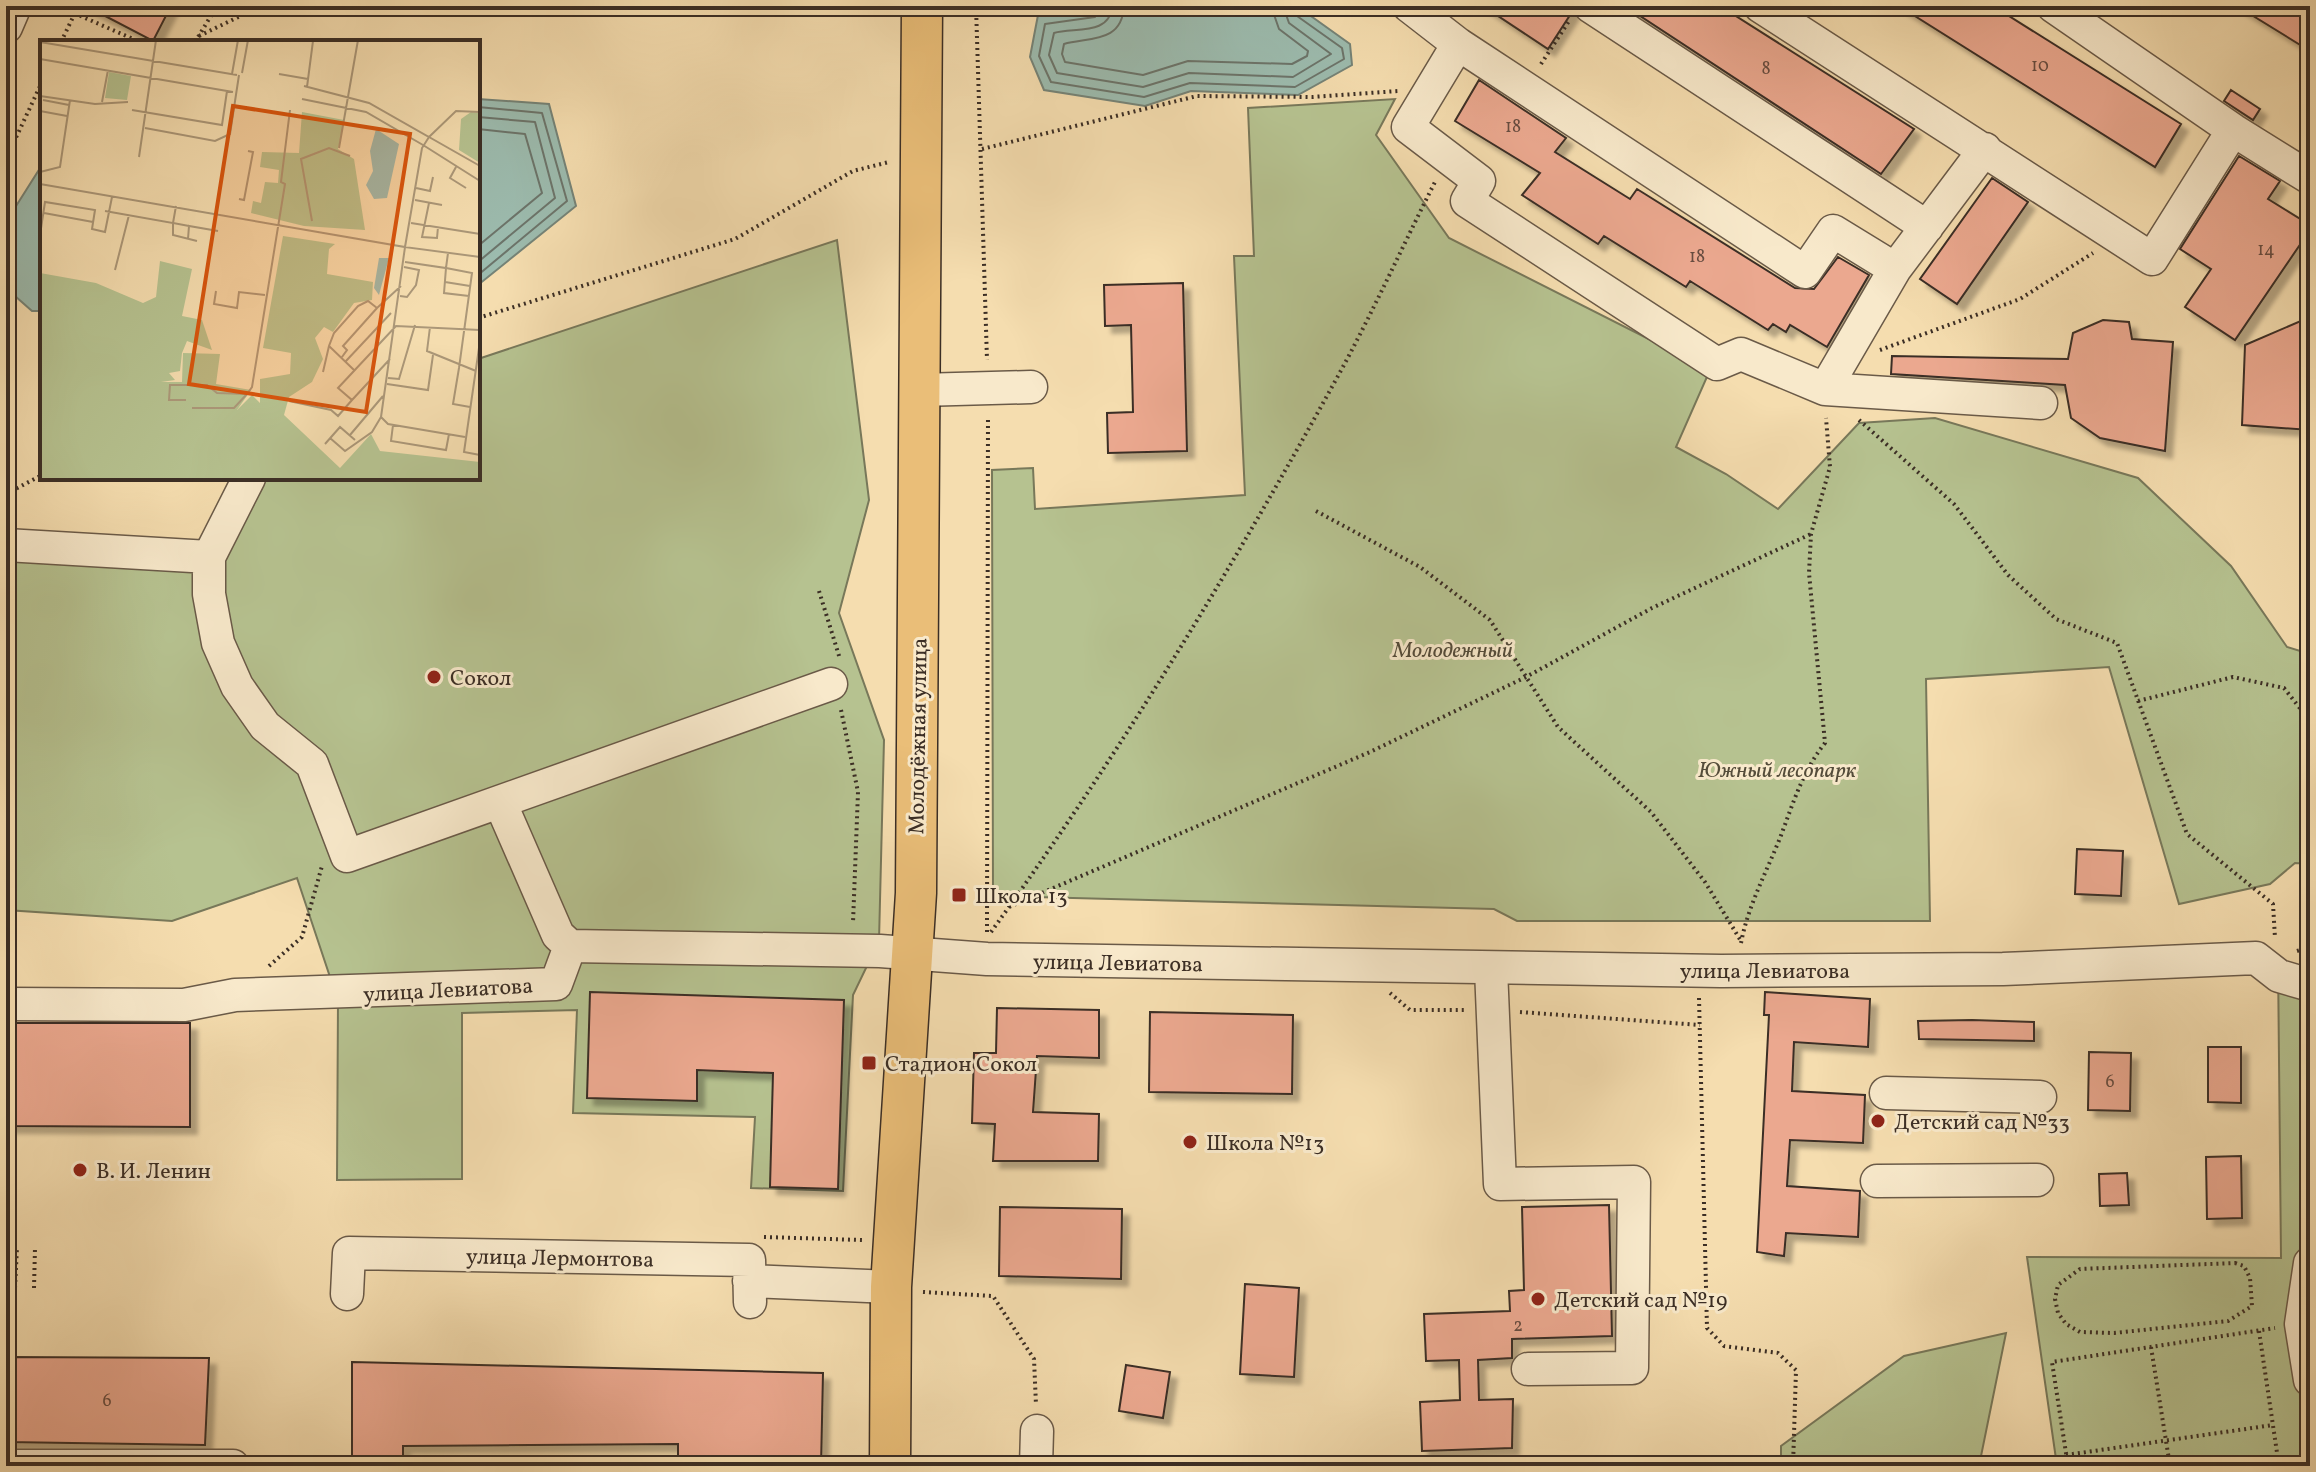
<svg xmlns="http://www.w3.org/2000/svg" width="2316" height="1472" font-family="Vollkorn,serif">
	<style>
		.green { fill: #b6c290; stroke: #78785a; stroke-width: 2 }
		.water { fill: #9cbbae; stroke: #758377; stroke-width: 2 }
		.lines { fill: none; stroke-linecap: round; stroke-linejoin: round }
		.shore { stroke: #6c746a; stroke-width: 2 }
		.building { fill: #eba88f; stroke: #3b2e25; stroke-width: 2; filter: url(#shadow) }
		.minor-casing { stroke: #6a5a48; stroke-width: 35 }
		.major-casing { stroke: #3b2e25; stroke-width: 43 }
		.path { stroke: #3b2e25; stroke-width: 4; stroke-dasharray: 2 4; stroke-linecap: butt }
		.minor { stroke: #f8e9cb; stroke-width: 32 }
		.major { stroke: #eabe78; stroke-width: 40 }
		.poi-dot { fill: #8f2418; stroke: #f8e9cb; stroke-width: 3 }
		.labels { text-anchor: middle; stroke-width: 6; stroke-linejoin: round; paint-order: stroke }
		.number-label { font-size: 18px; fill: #674c40 }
		.park-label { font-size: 22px; font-style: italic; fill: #544c3a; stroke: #f8e9cb }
		.poi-label { font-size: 22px; fill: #3b2e25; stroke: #f8e9cb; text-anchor: start }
		.street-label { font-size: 22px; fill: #3b2e25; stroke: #f8e9cb }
		.inset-road { fill: none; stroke: #ab9778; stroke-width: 2 }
		.view { fill: #d7550e; fill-opacity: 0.15; stroke: #d7550e; stroke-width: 4 }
		.inset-edge { fill: none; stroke: #3b2e25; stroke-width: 4 }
	</style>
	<defs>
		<filter id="shadow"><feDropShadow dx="7" dy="7" stdDeviation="2" flood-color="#0004"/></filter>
	</defs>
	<rect width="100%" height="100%" fill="#f5ddaf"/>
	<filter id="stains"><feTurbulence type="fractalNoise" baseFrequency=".0025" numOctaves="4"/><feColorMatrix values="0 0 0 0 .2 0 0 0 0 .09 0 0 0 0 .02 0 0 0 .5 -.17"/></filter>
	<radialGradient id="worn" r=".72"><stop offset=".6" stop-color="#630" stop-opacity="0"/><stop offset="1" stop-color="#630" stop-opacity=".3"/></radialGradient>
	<path class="green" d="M1395,99l-19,36 73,103 261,132 -34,77 50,27 52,35 81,-86 76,-5 203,60 93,88 56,81 23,7v210l-15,-1 -25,21 -91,20 -70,-237 -183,12 4,242h-413l-23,-12 -501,-13 -1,-426 41,-2 2,41 210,-14 -11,-239h20l-6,-148z
		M837,240l32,260 -30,113 45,127 -5,201 -26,54 -10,196 -92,-3 4,-71 -182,-4 4,-103 -115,3v166l-125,1 1,-179 -41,-123 -125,43 -166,-11v-354l213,12 36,-90h223v-119z
		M2278,960l32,15v491h-253l-30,-209 254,1z
		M2006,1333l-27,133h-198v-20l123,-90z"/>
	<path class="water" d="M1134,6l167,3 49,35 2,21 -54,30 -107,-4 -46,15 -101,-16 -14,-33 8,-42z
		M478,99l71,5 27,102 -98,79z
		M42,165v146h-10l-26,-23 5,-74z"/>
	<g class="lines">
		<path class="shore" d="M1102,6l-7,11 -50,7 -6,32 12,26 93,15 46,-14 105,4 49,-28 -2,-11 -45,-32 -4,-10
			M1112,6c-2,30 -38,21 -58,27l-5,22 8,18 86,14 46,-14 104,4 38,-23 -42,-31 -6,-17
			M1124,6c-2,37 -34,31 -60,38l-2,10 3,8 78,13 45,-14 104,3 15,-8 1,-5 -29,-22 -8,-23
			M478,107l64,6 25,88 -89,74
			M478,117l57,5 20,76 -77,64
			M478,129l47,5 17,59 -64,53"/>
	</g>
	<path class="building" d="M86,6h85l-18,35z
		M1483,6h88l1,6 -24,37z
		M1625,6h95l194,123 -33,45z
		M1899,6h94l188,118 -26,43z
		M2237,6h73v45z
		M1479,80l87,58 -11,14 75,47 7,-10 158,99 19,1 24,-32 31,18 -42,72 -37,-22 -4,7 -13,-8 -5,6 -78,-49 -4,6 -82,-51 -6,8 -76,-49 18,-22 -85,-52z
		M2231,90l29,19 -7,11 -29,-19z
		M2239,156l41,25 -12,18 42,26v5l-75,110 -50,-33 26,-38 -31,-20z
		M1992,178l36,24 -71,102 -37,-25z
		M1183,283l4,168 -79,2 -1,-40 26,-1 -2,-87 -26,1 -1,-41z
		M2310,317v113l-68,-5 3,-80z
		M2103,320l26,2 3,17 41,3 -8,109 -65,-13 -29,-20 -6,-33 -174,-11 1,-18 176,3 5,-26z
		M2077,849l46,2 -2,45 -46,-2z
		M590,992l254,8 -6,189 -68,-2 3,-114 -76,-3v31l-110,-3z
		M1765,992l105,7 -2,48 -74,-5 -2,49 73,4 -2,48 -73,-3 -3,46 73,5 -2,46 -72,-4 -2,23 -27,-4 12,-237h-5z
		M997,1008l102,2v48l-62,-2 -4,56 66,2 -1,47h-105l2,-37 -23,-1 2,-70h22z
		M1150,1012l143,3 -1,79 -143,-2z
		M1972,1020l62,2v19l-115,-2 -1,-18z
		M6,1023h184v104l-184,-1z
		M2208,1047h33v56l-33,-1z
		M2089,1052l42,1 -1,58 -42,-1z
		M2241,1156l1,62 -35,1 -1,-62z
		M2127,1173l2,32 -29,1 -1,-32z
		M1609,1205l3,131 -100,3v19l-34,2 1,40 34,-1 -1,49 -90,3 -2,-49 40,-2 -1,-40 -33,1 -2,-47 86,-3 -1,-20 15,-1 -2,-83z
		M1000,1207l122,2 -1,70 -122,-3z
		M1245,1284l54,4 -5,89 -54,-3z
		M6,1357l203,1 -4,87 -199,-3z
		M352,1362l471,11 -2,93h-143v-22l-275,2v20h-51z
		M1126,1365l44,7 -7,46 -44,-7z"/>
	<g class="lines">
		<defs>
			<path id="minor" d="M1409,6l49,38 -50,83 71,54 -12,20 250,163 24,-10 84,35 70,-120 90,-120
				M1590,6l337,221
				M1760,6l392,253 81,-129 -180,-124
				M6,27l9,-21
				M1458,44l347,228 28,-41 62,38
				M2233,130l77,48
				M1825,389l216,14
				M920,390l111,-3
				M249,478l-40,79v37l9,49 19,43 28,40 47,38 35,92 484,-172
				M6,545l203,12
				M500,802l58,133 12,11
				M1491,969l9,215 134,-2 -2,186 -104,1
				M6,1004l178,1 51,-10 321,-11 14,-38 310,5 107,8 734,12 282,-2 253,-11 23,18 31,9
				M1886,1093l154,4
				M1877,1181l160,-1
				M2310,1263l-9,61 9,56
				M749,1281l142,6
				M347,1294l2,-41 400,7 1,42
				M6,1466h227
				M1036,1466l1,-35"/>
			<path id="major" d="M890,1466l1,-179 25,-394 6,-887"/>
		</defs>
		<use href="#minor" class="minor-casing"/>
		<use href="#major" class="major-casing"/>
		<path class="path" d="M58,6l82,36
			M976,6l11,354
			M199,36l62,-30
			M61,42l14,-29
			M195,42l22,-36
			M1541,64l28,-43
			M982,149l215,-53 115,1 86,-6
			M6,159l36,-77
			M478,318l257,-79 118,-68 36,-9
			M1880,350l140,-51 73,-46
			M1859,420l95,84 54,71 48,44 61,24 70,191 86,70 2,34
			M6,494l36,-19
			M1316,511l104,56 70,53 68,107 93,85 54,70 36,59
			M819,591l21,68
			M2138,701l95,-24 51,11 26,33
			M841,710l17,82 -5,131
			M1009,907l361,-155 156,-75 126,-69 159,-74
			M987,932l1,-516
			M991,932c128,-177 242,-365 347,-556 35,-64 65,-131 98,-196
			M1741,943c7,-37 25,-70 39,-105 13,-34 22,-66 45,-95l-16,-170 2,-39 19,-67 -4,-49
			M2297,951l13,-4
			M269,966l33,-29 20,-71
			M1390,993l20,17h57
			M1699,998l8,330 17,18 54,7 18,17 -3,96
			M1520,1012l180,13
			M764,1237l98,3
			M2235,1263l9,3 6,12 2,28 -24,15 -114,12 -34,-1 -14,-8 -8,-11 -3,-14 3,-14 22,-16z
			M15,1288l2,-41
			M34,1288l1,-40
			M923,1292l70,4 41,63 2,46
			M2259,1331l20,135
			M2151,1347l19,119
			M2066,1455l207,-30
			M2068,1466l-16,-104 223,-34"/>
		<use href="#minor" class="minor"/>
		<use href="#major" class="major"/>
	</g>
	<g class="poi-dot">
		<circle cx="434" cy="677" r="8"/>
		<rect x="951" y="887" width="16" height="16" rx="4"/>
		<rect x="861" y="1055" width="16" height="16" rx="4"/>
		<circle cx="1878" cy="1121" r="8"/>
		<circle cx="1190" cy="1142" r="8"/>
		<circle cx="80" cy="1170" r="8"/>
		<circle cx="1538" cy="1299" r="8"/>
	</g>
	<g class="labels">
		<g class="number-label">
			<text x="2040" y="71">10</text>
			<text x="1766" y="74">8</text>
			<text x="1513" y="132">18</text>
			<text x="2266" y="255">14</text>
			<text x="1697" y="262">18</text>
			<text x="2110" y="1087">6</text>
			<text x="1518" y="1331">2</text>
			<text x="107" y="1406">6</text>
		</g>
		<g class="park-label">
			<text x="1453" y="657">Молодежный</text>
			<text x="1777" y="777">Южный лесопарк</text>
		</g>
		<g class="poi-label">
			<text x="450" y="685">Сокол</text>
			<text x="975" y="903">Школа 13</text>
			<text x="885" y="1071">Стадион Сокол</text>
			<text x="1894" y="1129">Детский сад №33</text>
			<text x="1206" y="1150">Школа №13</text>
			<text x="96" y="1178">В. И. Ленин</text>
			<text x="1554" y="1307">Детский сад №19</text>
		</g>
		<g class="street-label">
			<text transform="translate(917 736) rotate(-89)" y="8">Молодёжная улица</text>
			<text transform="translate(1118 962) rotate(1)" y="8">улица Левиатова</text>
			<text x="1765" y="978">улица Левиатова</text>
			<text transform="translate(448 989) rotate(-3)" y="8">улица Левиатова</text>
			<text transform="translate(560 1257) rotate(1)" y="8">улица Лермонтова</text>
		</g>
	</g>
	<g transform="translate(40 40)">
		<rect width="440" height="440" fill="#f5ddaf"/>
		<path d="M69,32l22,4 -4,24 -22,-2zM262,72l42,8 -6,29 16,10 11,71 -61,-4 -53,-13 2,-12 8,2 4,-21 13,1 1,-13 -19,-3 2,-15 37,1zM431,72l9,1v50l-21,-13 2,-31zM243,196l52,8 -6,5 -2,25 46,8 -1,18 -18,3 -21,29 -9,-5 -9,11 8,21 -11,23 -23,15 -5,18 56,53 31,-34 9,17 100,11v18h-440v-207l56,10 47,20 13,-6 4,-36 32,8 -10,47 20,4 10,30 -25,-9 -5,12 -2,18 -11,2 6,7 -14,2h21l1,-29 37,1 -4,30 35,6 -14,20 15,-15 8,8v-24l30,-5 1,-21 -28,-5z" fill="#b6c290"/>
		<path d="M336,89l23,15 -12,54 -13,1 -8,-14 7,-14 -3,-20zM339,218h10l-10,37 -5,-7z" fill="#9cbbae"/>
		<path class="inset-road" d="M0,2l197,33M0,19l193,33M202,33l6,-33M192,34l6,-34M239,34l29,5M264,46l65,17 60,34 27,-26 24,1M267,47l6,-46 -4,-1M0,56l55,8 33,-2M262,59l64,13 57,33M3,60l26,5M62,62l6,-32M92,70l90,15 5,-34M0,71l27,5M105,88l70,13 15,-7 9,-59M383,105l57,36M299,108l19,-108M99,117l17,-117M416,127l-6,11 16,10M0,132l20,-5 10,-67M0,144l365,63 17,-99 7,-11 51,29M376,148l14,3 3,-14M199,159l5,1 9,-48 -5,-1M375,160l27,5M389,163l-7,34 15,1 1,-11M136,166l-3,17 16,3M65,171l68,12v12l24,6M4,173l49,9M272,181l-11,-62 28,-11 21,8M371,183l69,11M0,195l5,-33 50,8 -3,19 13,3 7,-35M148,199l1,-13 29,5M365,222l41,6 2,-15M75,230l14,-55M405,242l25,4M176,251l-2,13 23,4 2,-16 26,3M360,256l7,1 9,-12 3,-15 -15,-3M429,256l-25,-3 2,-25 26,5 -13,95 -6,36 17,3M390,287l-3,24 49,20M440,301l-16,111 16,3M302,317l5,-7 -4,-4 34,-38M350,319l-38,41 -14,-12 58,-62 84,4M306,321l45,-48M314,330l-25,-24 5,-13 24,-27 10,-5 9,7 24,-22M283,332l6,-26M348,338l11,1 16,-54M347,344l41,6 5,-35M146,360h-17l1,-15h37l10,8 30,1 5,-7 33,-203 -4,-2 9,-72M249,361l42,9 7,6 14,-16M152,368h42l13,-14M341,377l24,-170 75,10M341,377l7,7 77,13M353,385l-2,16 55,9 3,-16M310,395l33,-39M290,398l15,13 27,-19 9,-15M285,404l15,-17 15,13"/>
		<path class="view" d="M193,66l177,28 -44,278 -177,-28z"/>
		<rect width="440" height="440" class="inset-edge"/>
	</g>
	<rect width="2316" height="1472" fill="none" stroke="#f5ddaf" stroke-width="32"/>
	<rect x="8" y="8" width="2300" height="1456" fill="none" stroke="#3b2e25" stroke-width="4"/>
	<rect x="16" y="16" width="2284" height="1440" fill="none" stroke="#3b2e25" stroke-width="2"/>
	<rect width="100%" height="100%" filter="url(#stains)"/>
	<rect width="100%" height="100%" fill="url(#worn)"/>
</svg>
